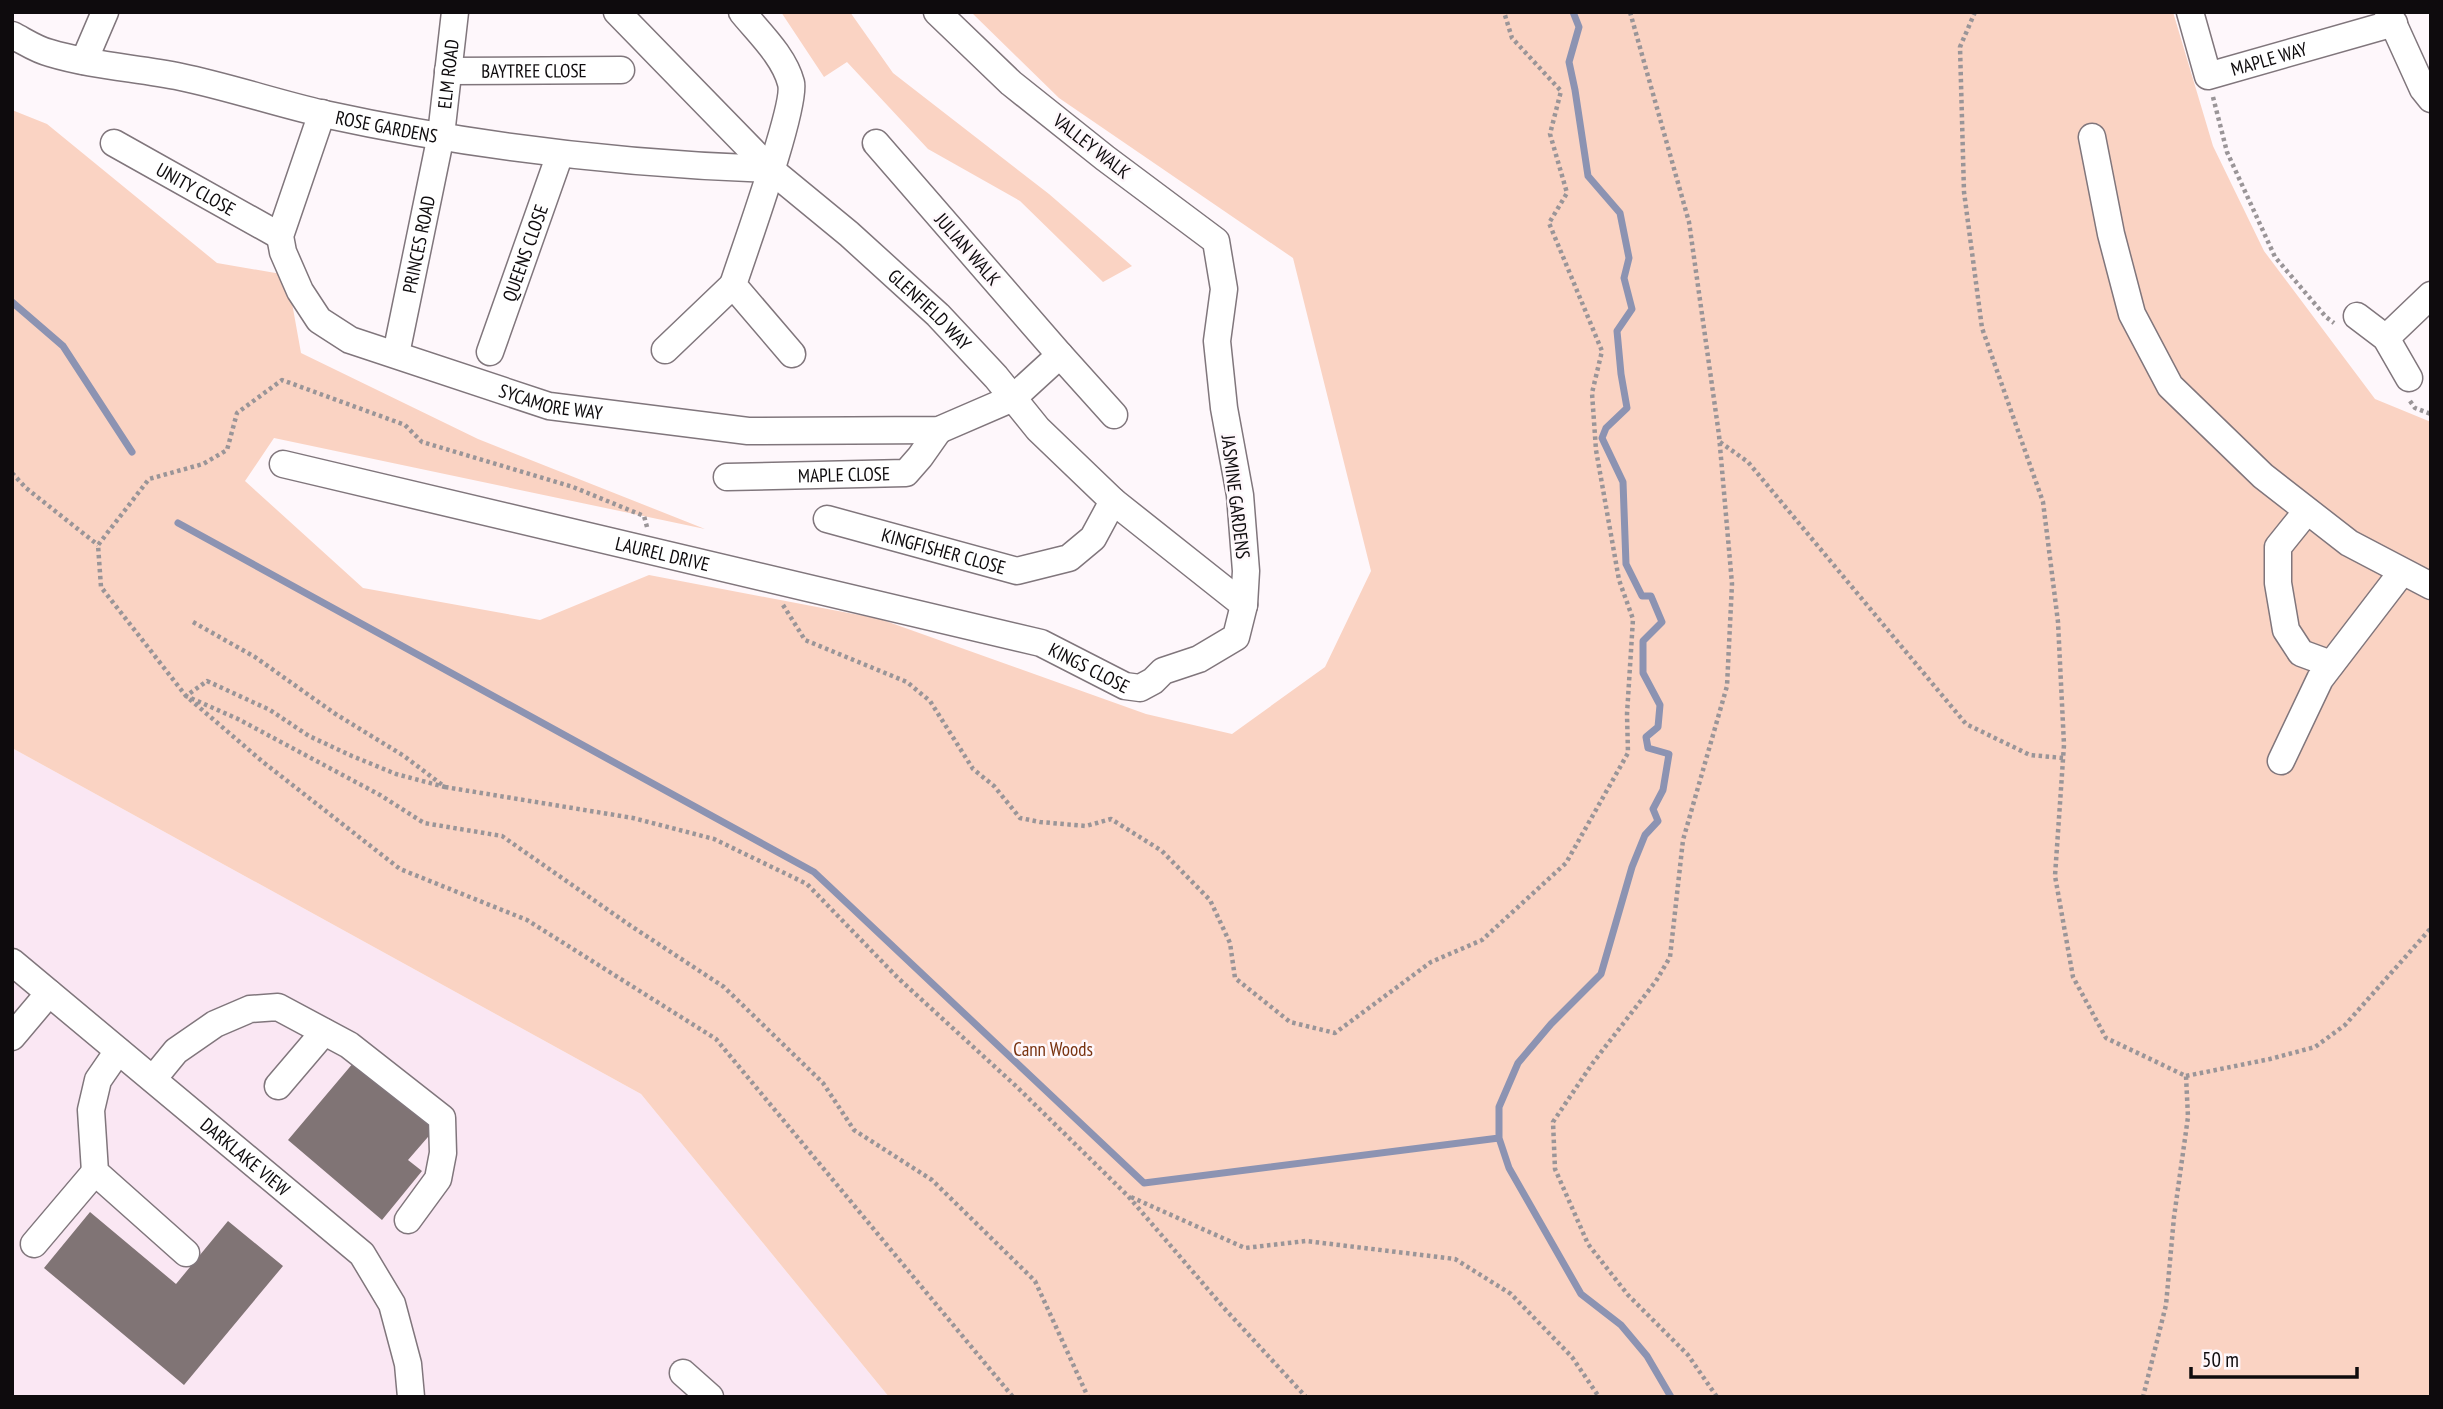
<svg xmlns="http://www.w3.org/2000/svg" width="2443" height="1409" font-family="'PT Sans Narrow',sans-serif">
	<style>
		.built { fill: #fae7f3 }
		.green { fill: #fad3c3 }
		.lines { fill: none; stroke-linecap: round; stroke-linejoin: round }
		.stream { stroke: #8c93b2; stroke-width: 7 }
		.building { fill: #807475 }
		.minor-casing { stroke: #80767c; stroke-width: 29 }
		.path { stroke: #9a9598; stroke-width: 4.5; stroke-dasharray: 3.5 3.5; stroke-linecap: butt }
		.minor { stroke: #fff; stroke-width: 26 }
		.labels { text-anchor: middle; stroke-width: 5; stroke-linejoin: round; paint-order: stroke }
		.street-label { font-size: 19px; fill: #0e0b0d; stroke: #fef7fb }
		.park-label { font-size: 19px; fill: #78320f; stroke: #fef7fb }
	</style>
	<rect width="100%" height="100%" fill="#fef7fb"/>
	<path class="built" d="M12,748l629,346 248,303h-877z"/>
	<path class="green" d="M781,12h69l43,61 156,121 83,72 -29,16 -83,-81 -92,-52 -81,-87 -23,15z
		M971,12h1202l40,134 51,105 111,148 56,23v975h-1542l-248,-303 -629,-346v-638l35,14 170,139 70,12 14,78 177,86 227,90 -431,-91 -29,43 118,107 177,32 109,-45 231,44 266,95 86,20 93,-67 46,-96 -78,-313 -234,-160z"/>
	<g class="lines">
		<path class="stream" d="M1573,12l6,15 -10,35 6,28 13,86 32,37 9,45 -5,20 8,31 -15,22 4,43 6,34 -21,20 -4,10 21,44 3,82 16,32h9l11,26 -19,19v32l17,32 -2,22 -12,10 2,11 21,6 -6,36 -10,19 5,12 -13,14 -13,32 -31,107 -50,50 -33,39 -19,44v31l10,30 72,126 40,31 26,31 24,41
			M12,302l51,44 69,106
			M178,523l636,349 330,311 355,-45"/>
	</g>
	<path class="building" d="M354,1062l80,68 -26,30 14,11 -40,49 -94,-80z
		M90,1212l86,72 52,-63 55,45 -99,119 -140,-117z"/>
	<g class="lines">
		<defs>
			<g id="minor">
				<path id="s1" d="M617,12l153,157 79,65 89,81 58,62 42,52 75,72 131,104"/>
				<path d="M742,12c17,21 42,44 49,71 6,22 -48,171 -58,202l59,69"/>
				<path id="s2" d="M2190,12l18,64 186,-53"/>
				<path d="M2388,12l35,77 8,10"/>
				<path id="s3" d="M12,35c12,6 25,15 38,18 43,13 87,15 131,24 48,10 95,26 143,37 147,32 297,50 446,55"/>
				<path d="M84,61l21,-49"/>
				<path id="s4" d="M448,71l173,-1"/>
				<path id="s5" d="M322,113l-42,123 3,16 17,39 19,29 31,20 199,66 199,25 191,-1 74,-32 47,-43 -184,-212"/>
				<path d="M2092,137l19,97 21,80 38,72 93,90 86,67 82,43"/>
				<path id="s6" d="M114,143l166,93"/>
				<path d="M2357,316l29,22 23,40"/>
				<path d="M2386,338l45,-43"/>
				<path d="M665,350l68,-65"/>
				<path id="s7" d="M490,352l70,-198"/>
				<path id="s8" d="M396,354l45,-219 14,-123"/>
				<path d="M1060,355l54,60"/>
				<path id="s9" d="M283,464l758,179 84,43 15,2 13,-7 10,-10 36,-12 37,-22 8,-32 2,-34 -6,-76 -16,-87 -7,-67 7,-52 -8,-48 -111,-83 -94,-75 -74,-71"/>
				<path id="s10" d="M727,477l179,-4 14,-16 19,-27"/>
				<path d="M2307,511l-29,36v36l8,47 15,23 30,11"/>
				<path id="s11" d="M827,519l190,52 52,-13 24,-20 20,-37"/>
				<path d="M2281,761l39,-82 82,-107"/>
				<path id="s12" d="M12,962l350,292 30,50 16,60 3,33"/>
				<path d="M12,1037l37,-44"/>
				<path d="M118,1051l-20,29 -7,30 4,62 91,81"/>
				<path d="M153,1079l23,-28 39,-27 35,-15 28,-2 71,38 93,73 1,35 -5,26 -30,41"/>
				<path d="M278,1086l46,-54"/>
				<path d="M34,1244l61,-72"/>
				<path d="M683,1373l27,24"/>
			</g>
		</defs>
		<use href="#minor" class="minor-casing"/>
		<path class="path" d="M1630,12l59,210 30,213 13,149 -5,102 -44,154 -13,117 -14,24 -64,83 -39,58 2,47 33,75 40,51 60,60 29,42
			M1975,12l-15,35 4,145 18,136 61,174 15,120 6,123 -9,131 18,101 33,61 80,38 2,41 -14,100 -8,88 -23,92
			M2213,97l14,55 48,105 51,60 8,6
			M2410,401l5,7 16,6
			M1720,442l28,20 218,262 64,31 33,3
			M12,473l14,15 72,57
			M647,527l-3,-11 -71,-29 -151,-45 -17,-17 -123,-45 -45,33 -10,37 -24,14 -54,15 -51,66 3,42 85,109 77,66 137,107 127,51 189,119 297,358
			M783,605l22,35 102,42 23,19 43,68 21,17 26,32 20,4 46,4 25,-7 51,32 48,49 20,43 5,35 55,44 45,11 96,-71 51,-22 84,-77 62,-110 -1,-39 6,-95 -14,-39 -23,-130 -4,-57 10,-42 -53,-128 18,-30 -17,-59 11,-43 -49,-53 -8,-26
			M193,622l62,35 79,56 70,43 41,31 -49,-13 -44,-18 -43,-20 -39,-26 -63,-29 -21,15 52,23 142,76 44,28 78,13 126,88 96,63 99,96 31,47 78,50 103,101 53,116
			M445,787l188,31 81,21 93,45 91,94 119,109 111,109 96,112 82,89
			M2186,1076l84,-17 45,-12 30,-22 86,-97
			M1131,1197l114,51 61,-7 149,18 56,35 61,63 27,40"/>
		<use href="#minor" class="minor"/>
	</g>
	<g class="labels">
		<g class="street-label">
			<text dy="7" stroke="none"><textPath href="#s2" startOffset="130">MAPLE WAY</textPath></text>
			<text dy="7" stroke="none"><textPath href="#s4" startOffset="86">BAYTREE CLOSE</textPath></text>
			<text dy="7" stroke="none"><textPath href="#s8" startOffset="285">ELM ROAD</textPath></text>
			<text dy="7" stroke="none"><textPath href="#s3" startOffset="387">ROSE GARDENS</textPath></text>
			<text transform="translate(1092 146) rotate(38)" y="7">VALLEY WALK</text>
			<text dy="7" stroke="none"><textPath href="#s6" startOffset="94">UNITY CLOSE</textPath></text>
			<text dy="7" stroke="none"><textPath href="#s8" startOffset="112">PRINCES ROAD</textPath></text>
			<text transform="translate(968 249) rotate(49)" y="7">JULIAN WALK</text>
			<text dy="7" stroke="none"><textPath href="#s7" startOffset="105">QUEENS CLOSE</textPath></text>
			<text dy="7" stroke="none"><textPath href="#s1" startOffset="432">GLENFIELD WAY</textPath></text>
			<text dy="7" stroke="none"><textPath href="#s5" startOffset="471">SYCAMORE WAY</textPath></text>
			<text dy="7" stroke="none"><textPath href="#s10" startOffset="117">MAPLE CLOSE</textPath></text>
			<text transform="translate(1236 497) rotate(83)" y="7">JASMINE GARDENS</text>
			<text dy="7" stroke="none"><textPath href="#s11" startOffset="121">KINGFISHER CLOSE</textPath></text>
			<text dy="7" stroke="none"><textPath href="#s9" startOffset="390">LAUREL DRIVE</textPath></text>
			<text dy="7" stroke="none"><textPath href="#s9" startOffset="833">KINGS CLOSE</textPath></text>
			<text dy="7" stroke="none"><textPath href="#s12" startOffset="304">DARKLAKE VIEW</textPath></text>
		</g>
		<g class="park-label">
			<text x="1053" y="1056">Cann Woods</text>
		</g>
	</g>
	<rect width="2443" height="1409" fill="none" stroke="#0e0b0d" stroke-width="28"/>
	<path d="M2191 1367v10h166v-10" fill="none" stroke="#0e0b0d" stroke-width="3.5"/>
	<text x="2202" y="1367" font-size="21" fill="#0e0b0d" stroke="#fef7fb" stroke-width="5" paint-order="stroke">50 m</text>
</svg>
